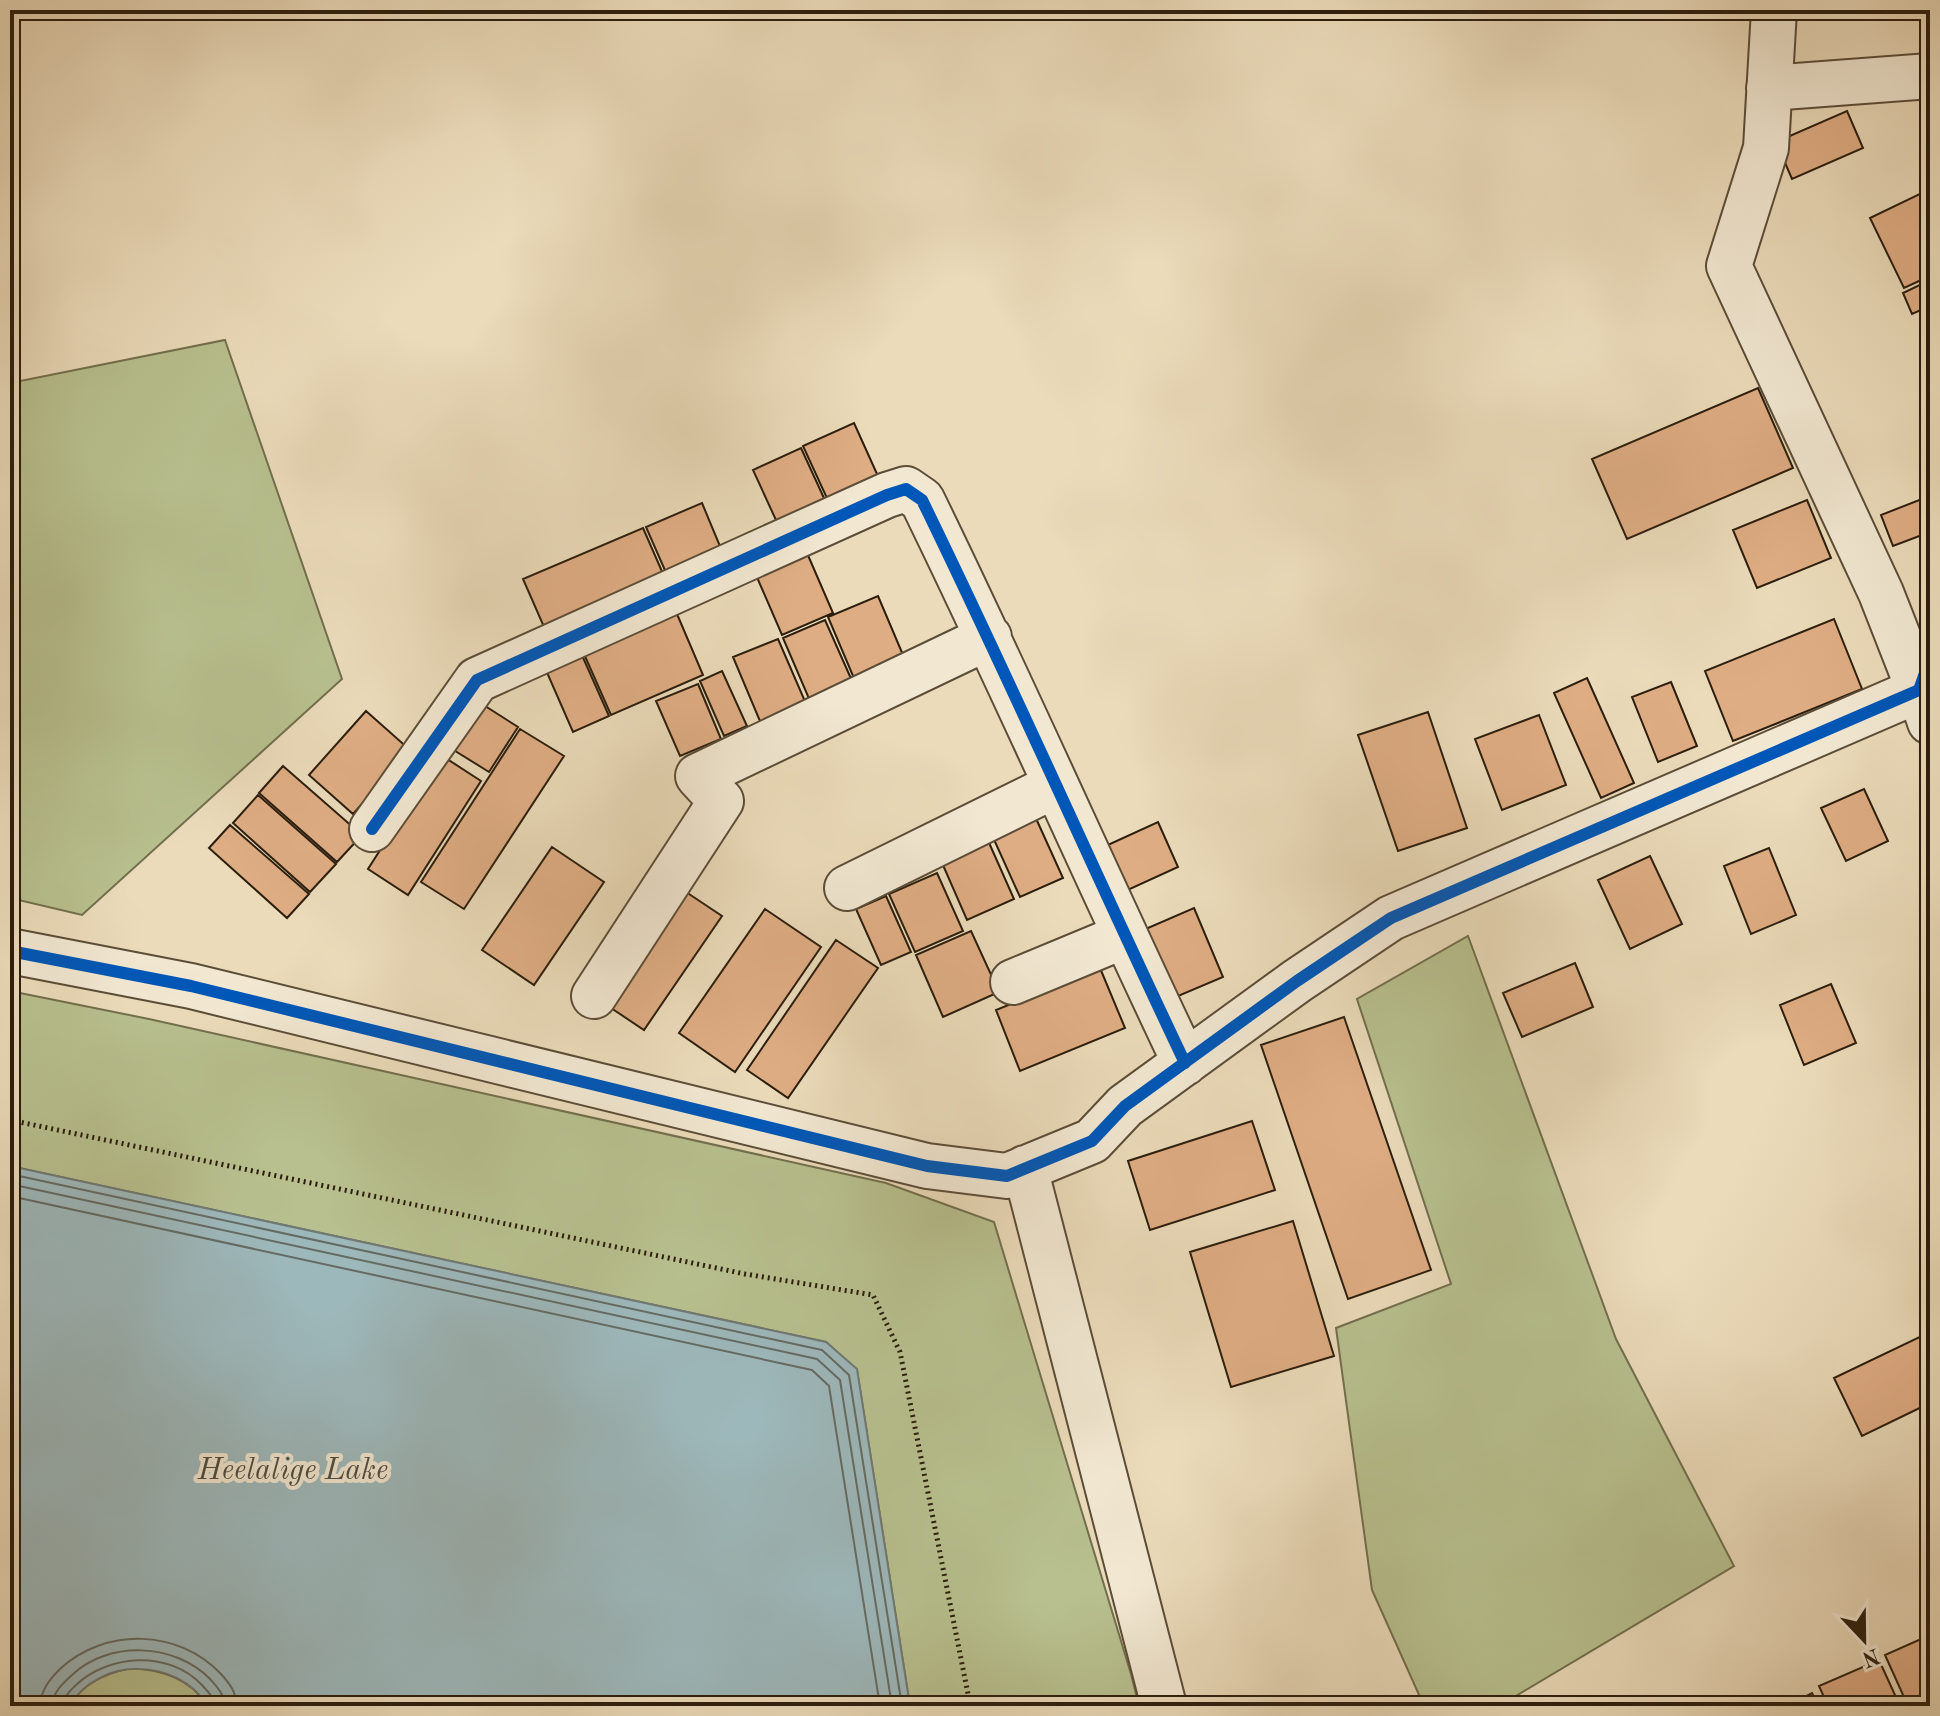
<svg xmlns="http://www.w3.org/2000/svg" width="1940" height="1716" font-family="'Old Standard TT',serif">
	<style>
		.green { fill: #b8c08f; stroke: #726f4e; stroke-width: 2 }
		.water { fill: #9db8bb; stroke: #707a75; stroke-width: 2 }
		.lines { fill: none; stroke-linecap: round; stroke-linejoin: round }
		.shore { stroke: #646b64; stroke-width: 2 }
		.building { fill: #dfad84; stroke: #2c1e0d; stroke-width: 2 }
		.minor-casing { stroke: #5c4d38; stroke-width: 48 }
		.path { stroke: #2c1e0d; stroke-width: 5; stroke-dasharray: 2 4; stroke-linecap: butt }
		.minor { stroke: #f2e8d2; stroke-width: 44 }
		.cycleway-casing { stroke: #f2e8d2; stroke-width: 17 }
		.cycleway { stroke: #0057b8; stroke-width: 12 }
		.labels { text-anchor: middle; stroke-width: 8; stroke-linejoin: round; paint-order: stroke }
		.water-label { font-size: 30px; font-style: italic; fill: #4e4c41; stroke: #f2e8d2 }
	</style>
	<rect width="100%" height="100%" fill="#ebdbba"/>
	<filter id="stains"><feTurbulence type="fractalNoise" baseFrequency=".0025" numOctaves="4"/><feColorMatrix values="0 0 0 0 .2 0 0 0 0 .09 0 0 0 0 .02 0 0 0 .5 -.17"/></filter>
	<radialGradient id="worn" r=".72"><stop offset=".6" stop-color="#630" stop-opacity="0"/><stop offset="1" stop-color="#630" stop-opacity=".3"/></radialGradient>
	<path class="green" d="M225,340l117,339 -260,236 -72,-17v-515z
		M1468,936l148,403 118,227 -235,140h-75l-52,-116 -36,-262 115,-44 -94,-285z
		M10,991l139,28 737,164 108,39 137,452 8,32h-229l-53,-336 -31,-28 -816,-176z
		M130,1668c32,2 60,10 78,38h-139c14,-23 36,-32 61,-38z"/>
	<path class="water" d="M10,1166l816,176 31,27 53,337h-702c-31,-49 -108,-50 -139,0h-59z"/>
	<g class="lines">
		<path class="shore" d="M10,1174l812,176 27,25 53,331
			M10,1184l807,175 23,21 52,326
			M10,1196l802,174 17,16 51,320
			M40,1706c1,-16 9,-26 20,-37 45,-42 119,-40 161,5 9,10 15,18 16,32
			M52,1706c1,-14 10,-22 20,-31 37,-35 103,-32 138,4 8,9 14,15 15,27
			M63,1706c1,-10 6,-14 13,-21 33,-31 93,-35 126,0 6,7 12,12 13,21"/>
	</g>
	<path class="building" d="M1847,111l16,37 -71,31 -16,-37z
		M1930,189v87l-26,12 -34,-70z
		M1930,280v26l-18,8 -9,-21z
		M1758,388l35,80 -166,71 -35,-80z
		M854,423l28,62 -51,22 -28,-61z
		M801,448l28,61 -48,22 -28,-61z
		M1927,497l3,6v29l-37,14 -12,-31z
		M1807,500l24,58 -74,30 -24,-58z
		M702,503l20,48 -55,24 -21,-48z
		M643,528l21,48 -120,51 -21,-48z
		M807,553l26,60 -51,22 -26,-60z
		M878,596l28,66 -50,21 -28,-66z
		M677,614l26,61 -92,40 -27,-61z
		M1834,619l28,70 -129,52 -28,-70z
		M825,620l28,63 -43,18 -27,-63z
		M778,639l29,67 -45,20 -29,-69z
		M581,653l28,63 -36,16 -28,-64z
		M722,671l25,55 -23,10 -24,-55z
		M1587,678l47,105 -33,15 -47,-105z
		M1671,682l26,64 -39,16 -26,-65z
		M698,684l23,55 -41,17 -24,-55z
		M482,704l36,23 -29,45 -37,-23z
		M366,711l44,39 -57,64 -44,-39z
		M1428,712l39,116 -69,23 -40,-116z
		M1539,715l27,70 -64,25 -27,-71z
		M520,729l44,27 -100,153 -43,-27z
		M441,755l40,26 -73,114 -40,-26z
		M283,766l79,69 -25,27 -78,-69z
		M1864,789l24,52 -42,20 -25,-53z
		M258,795l78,69 -26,28 -77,-69z
		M1034,814l29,64 -43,19 -29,-64z
		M1158,822l20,45 -59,27 -20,-45z
		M230,825l79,69 -22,24 -78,-70z
		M986,836l28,63 -47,21 -28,-64z
		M552,847l52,35 -70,103 -52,-35z
		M1769,848l27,67 -45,19 -27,-68z
		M1650,856l32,68 -52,25 -32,-69z
		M937,873l26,58 -48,21 -26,-58z
		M677,886l45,30 -78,114 -45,-30z
		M886,896l25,56 -30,13 -25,-56z
		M1194,908l29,69 -59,25 -30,-68z
		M765,909l56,38 -86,125 -56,-39z
		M971,931l28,61 -56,25 -27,-62z
		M836,940l42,28 -90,130 -41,-28z
		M1575,963l18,44 -71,30 -19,-44z
		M1100,968l25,60 -105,43 -24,-61z
		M1831,984l25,59 -52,22 -24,-60z
		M1344,1017l87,253 -83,29 -87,-254z
		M1252,1121l23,69 -125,40 -22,-69z
		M1293,1221l41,135 -103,31 -41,-135z
		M1930,1332v71l-68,33 -28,-58z
		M1930,1635v71h-22l-23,-51z
		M1879,1660l21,46h-72l-9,-20z
		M1812,1693l7,13h-32z"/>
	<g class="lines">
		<defs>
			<path id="minor" d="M1774,10l-8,138 -37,118 152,327 38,97 11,32
				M1769,88l161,-12
				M372,829l105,-149 410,-185 19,-6 16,11c91,186 174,376 263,563
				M847,888l209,-103
				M10,951l181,35 736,180 80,10 85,-35 33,-35 172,-125 94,-63 528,-228 11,-31
				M1013,982l111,-46
				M594,996l127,-195 -23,-25 291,-139
				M1025,1168l139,538"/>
		</defs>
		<use href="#minor" class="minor-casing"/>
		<path class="path" d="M10,1120l735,154 128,21 27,57 68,342 -1,12"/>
		<use href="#minor" class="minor"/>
		<defs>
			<path id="cycleway" d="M372,829l105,-149 410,-185 19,-6 16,11c91,186 174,376 263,563
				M10,951l181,35 736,180 80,10 85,-35 33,-35 172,-125 94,-63 528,-228 11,-31"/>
		</defs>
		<use href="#cycleway" class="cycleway-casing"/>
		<use href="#cycleway" class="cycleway"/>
	</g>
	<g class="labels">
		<g class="water-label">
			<text x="293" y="1479">Heelalige Lake</text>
		</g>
	</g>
	<rect width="1940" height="1716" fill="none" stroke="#ebdbba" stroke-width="40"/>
	<rect x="12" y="12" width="1916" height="1692" fill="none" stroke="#2c1e0d" stroke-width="4"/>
	<rect x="20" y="20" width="1900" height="1676" fill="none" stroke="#2c1e0d" stroke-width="2"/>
	<g transform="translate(1864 1640) rotate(158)" stroke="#f2e8d2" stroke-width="6" paint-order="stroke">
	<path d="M0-6L14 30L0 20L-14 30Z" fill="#2c1e0d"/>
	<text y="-12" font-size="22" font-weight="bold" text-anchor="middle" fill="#2c1e0d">N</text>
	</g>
	<rect width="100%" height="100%" filter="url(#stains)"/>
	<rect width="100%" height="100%" fill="url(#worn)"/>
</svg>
